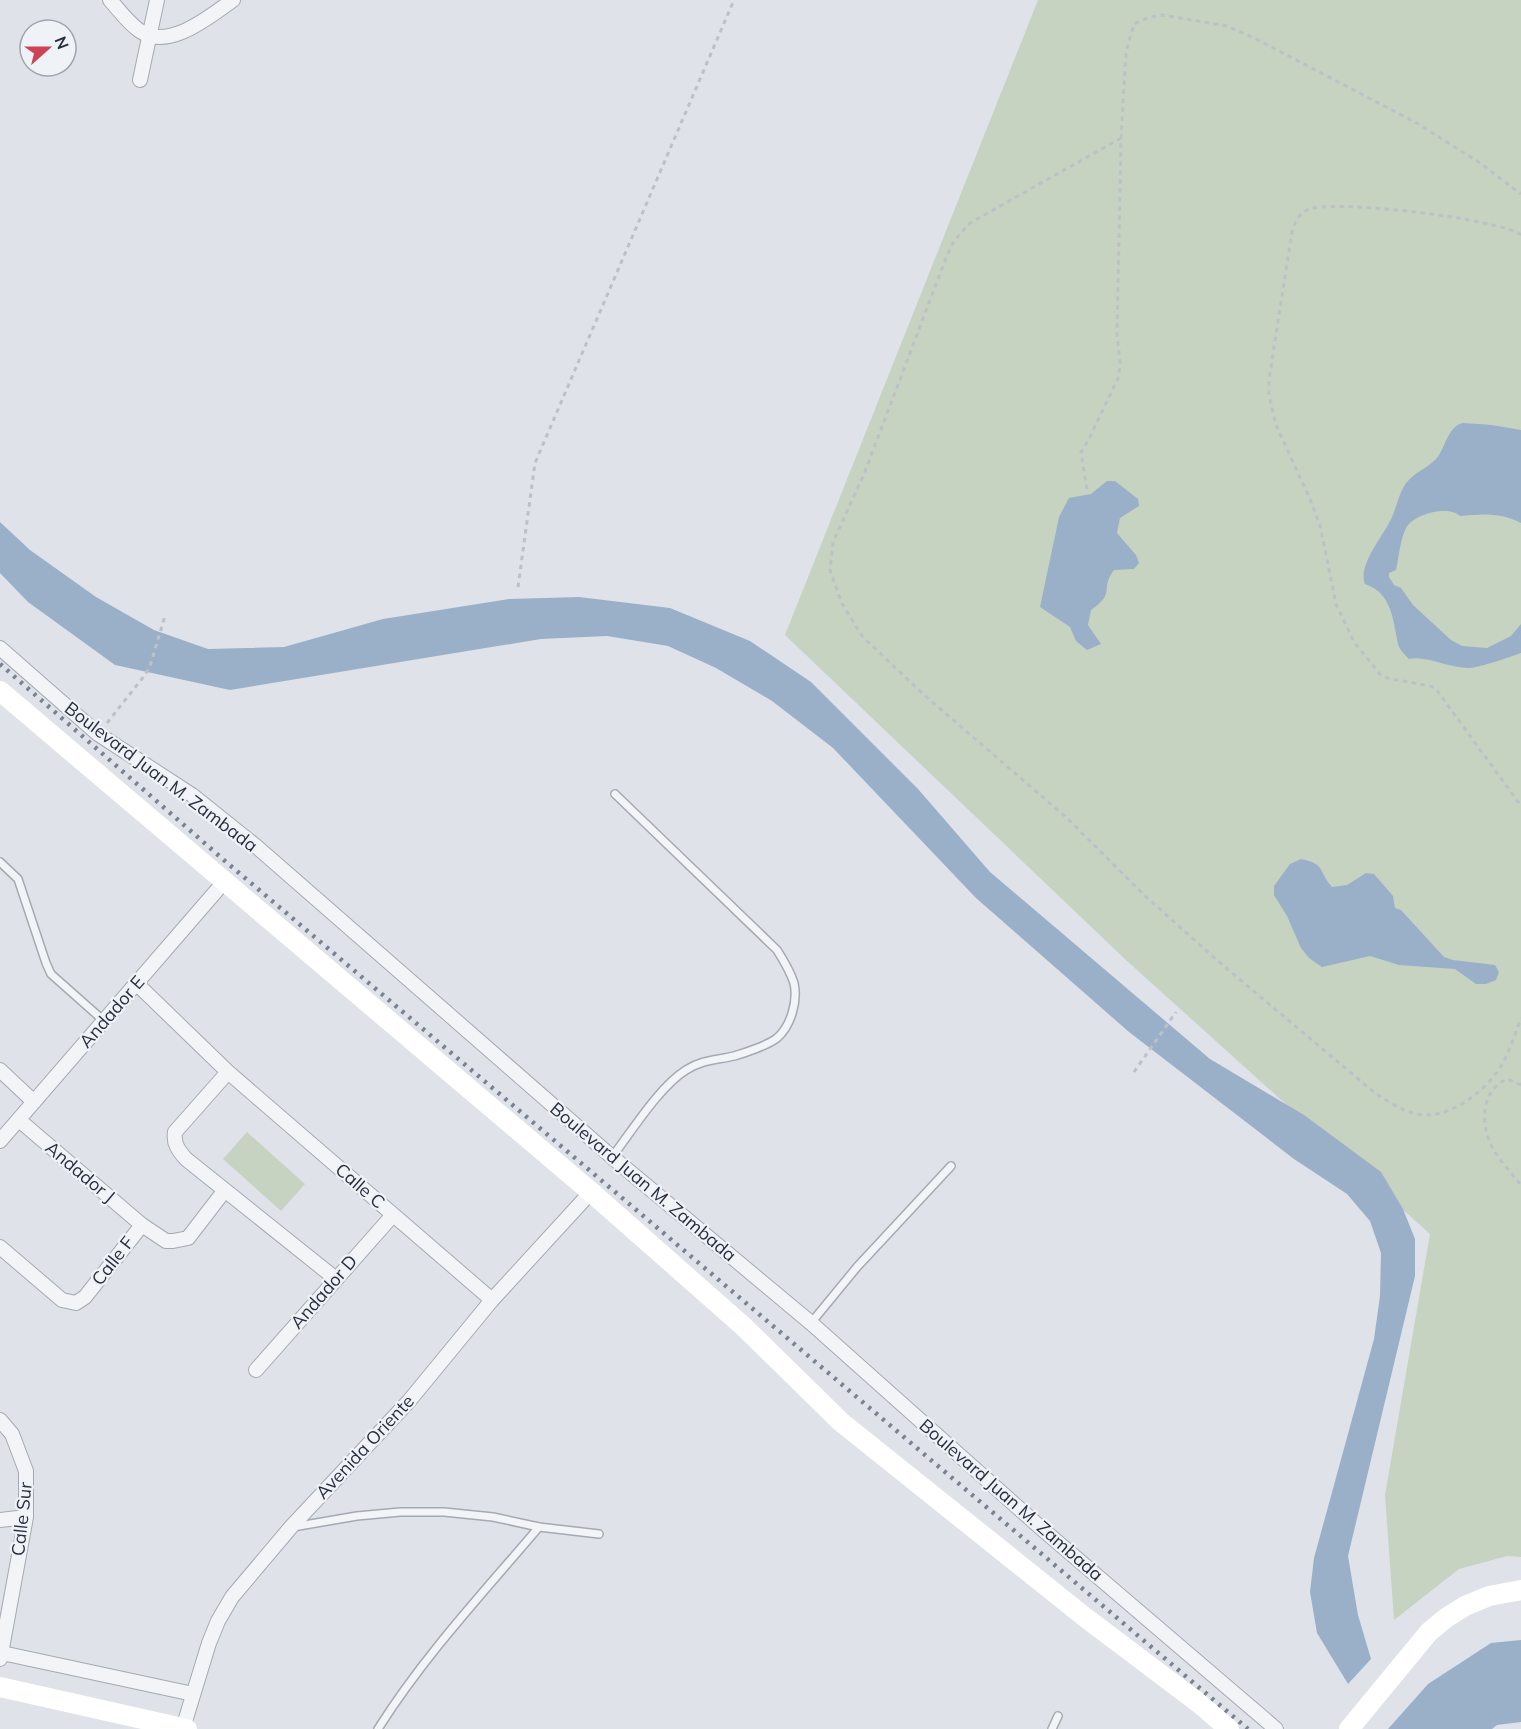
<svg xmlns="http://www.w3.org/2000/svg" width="1521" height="1729" font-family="Mulish,sans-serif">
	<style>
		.green { fill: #c5d3c0 }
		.water { fill: #9ab0c9 }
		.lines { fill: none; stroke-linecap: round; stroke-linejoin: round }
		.lane-casing { stroke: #a4aab3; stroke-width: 10 }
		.street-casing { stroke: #a4aab3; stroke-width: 16 }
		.path { stroke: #bdc1c7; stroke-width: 3; stroke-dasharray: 4.5 4.5; stroke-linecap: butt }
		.lane { stroke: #f2f4f7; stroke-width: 7 }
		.street { stroke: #f2f4f7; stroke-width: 14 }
		.secondary { stroke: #fff; stroke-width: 20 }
		.rail { stroke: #798292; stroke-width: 4.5; stroke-dasharray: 3 6; stroke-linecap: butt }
		.labels { text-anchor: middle; stroke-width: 4.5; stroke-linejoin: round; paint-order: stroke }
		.street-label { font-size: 18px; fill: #283040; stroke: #eff2f6 }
	</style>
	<rect width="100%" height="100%" fill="#dfe3e9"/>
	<path class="green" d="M1038,0h483v1557l-14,-1 -48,13 -65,51 -9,-125 45,-261 -303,-273 -342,-326z
		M247,1132l58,52 -24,27 -58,-52z"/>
	<path class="water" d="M1463,423l29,2 29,5v93c-20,-11 -40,-9 -61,-7 -12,-11 -46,-2 -54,12 -6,12 -7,29 -10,42l-7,3v4l5,8 7,3 12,17 38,35 11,6 25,2 24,-12 10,-12v29c-11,4 -40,14 -51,15 -18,1 -45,-13 -61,-9 -4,-4 -10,-10 -11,-15 -5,-24 -6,-51 -33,-60 -8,-19 20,-50 27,-67 5,-11 7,-25 15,-35 9,-11 24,-15 32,-27 7,-11 10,-29 24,-32z
		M1107,481h8l23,18 1,7 -19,12 -3,15 19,22 3,8 -5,6 -20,1c-15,20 3,22 -23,40l-3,15 13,19 -14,6 -11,-9 -6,-14 -30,-20 19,-90 10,-19 22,-4z
		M0,522l30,28 66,47 58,33 54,19 76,-2 99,-28 126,-20 70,-2 91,11 80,33 61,41 107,107 72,83 220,187 94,56 77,57 22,37 12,30v37l-67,280 10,59 13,44 -23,25 -31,-51 -7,-41 4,-34 60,-219 6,-43 1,-43 -11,-32 -23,-27 -53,-35 -165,-127 -153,-134 -143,-150 -61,-47 -56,-33 -48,-22 -61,-10 -66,3 -311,51 -115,-25 -87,-63 -28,-29z
		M1301,859c25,5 17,12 31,28l15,-2 19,-12 8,1 19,22 2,12 6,2 43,47 9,3 42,5 4,7 -3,8 -10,4h-10l-21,-15 -56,-4 -29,-9 -48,11 -13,-9 -8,-10 -14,-32 -13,-21v-9l16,-22z
		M1521,1640v82l-24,3 -5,4h-104l40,-45 63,-41z"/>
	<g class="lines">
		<defs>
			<path id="lane" d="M0,862l18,17 28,84 5,11 53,47
				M612,1157c20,-26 47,-70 74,-87 15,-10 31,-10 48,-14 11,-3 34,-11 43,-18 14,-12 21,-37 17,-55 -4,-12 -10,-22 -17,-33l-162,-156
				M811,1323l46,-56 94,-101
				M293,1527l64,-11 43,-4h44l49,5 46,10 60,7
				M378,1729c46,-73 105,-136 161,-202
				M1052,1729l6,-13"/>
			<path id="street" d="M110,0c9,10 18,23 30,31 29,20 70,-15 93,-31
				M140,80l17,-80
				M0,648l98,86 94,61 65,52 355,310 199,166 230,205 235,201
				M137,984l91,88 264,228
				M0,1070l34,32
				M228,1072l-53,60c-2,12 4,19 11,27l150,120
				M19,1120l123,105 24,16h7l15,-3 37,-48
				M0,1141l224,-259
				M0,1247l62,53 14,3 9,-6 57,-72
				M256,1370l137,-155
				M0,1420l12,14 14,37v46l-26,142
				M0,1520l26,-3
				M2,1653l191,41
				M183,1728l26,-85 9,-22 14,-24 59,-70 118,-126 83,-101 99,-108"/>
		</defs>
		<use href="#lane" class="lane-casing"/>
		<use href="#street" class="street-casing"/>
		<path class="path" d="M1121,138l-151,85 -16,18 -8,17 -82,216 -31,68 -3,28 11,32 21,34 61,58 144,124 78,78 74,66 156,131c12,8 26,17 41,21 32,7 70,-23 85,-48 9,-15 14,-32 20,-48
			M1521,235c-19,-16 -193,-37 -214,-25 -9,4 -12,13 -15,22l-23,147v16l7,30 34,74 10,26 16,79 18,38 26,32 7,4 43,8 6,3 85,117
			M1087,489l-6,-37 7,-11 31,-65 1,-14 -3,-28 4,-196 5,-86 8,-28 13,-6 15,-3 65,11 29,13 159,83 65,41 41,31
			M518,587l17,-124 199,-463
			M107,723l38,-48 5,-9 15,-50
			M1134,1072l42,-60
			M1521,1085l-14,-6c-28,12 -27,50 -12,73 7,11 17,22 26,33"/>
		<use href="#lane" class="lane"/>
		<use href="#street" class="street"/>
		<path class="secondary" d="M0,691l591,501 152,134 98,96 245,196 114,86 29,25
			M0,1687l187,42
			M1349,1729l80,-97 17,-14 19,-12 24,-10 32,-6"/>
		<path class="rail" d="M0,664l225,197 1023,868"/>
	</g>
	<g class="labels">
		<g class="street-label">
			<text transform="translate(161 777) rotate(37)" y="6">Boulevard Juan M. Zambada</text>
			<text transform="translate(112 1012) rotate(-49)" y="6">Andador E</text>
			<text transform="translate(80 1172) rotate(40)" y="6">Andador J</text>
			<text transform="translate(643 1182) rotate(40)" y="6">Boulevard Juan M. Zambada</text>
			<text transform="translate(360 1186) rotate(41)" y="6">Calle C</text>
			<text transform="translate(113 1261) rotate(-52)" y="6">Calle F</text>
			<text transform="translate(324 1292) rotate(-49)" y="6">Andador D</text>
			<text transform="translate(365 1447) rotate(-47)" y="6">Avenida Oriente</text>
			<text transform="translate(1011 1500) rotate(41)" y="6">Boulevard Juan M. Zambada</text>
			<text transform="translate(22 1519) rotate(-84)" y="6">Calle Sur</text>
		</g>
	</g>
	<g transform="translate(48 48) rotate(69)"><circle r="28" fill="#eff2f6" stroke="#9fa4ad" stroke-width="1.5"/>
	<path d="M0-4.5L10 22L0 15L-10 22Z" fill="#cf4356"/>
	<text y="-9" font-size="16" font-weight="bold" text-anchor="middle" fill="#283040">N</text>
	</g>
</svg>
